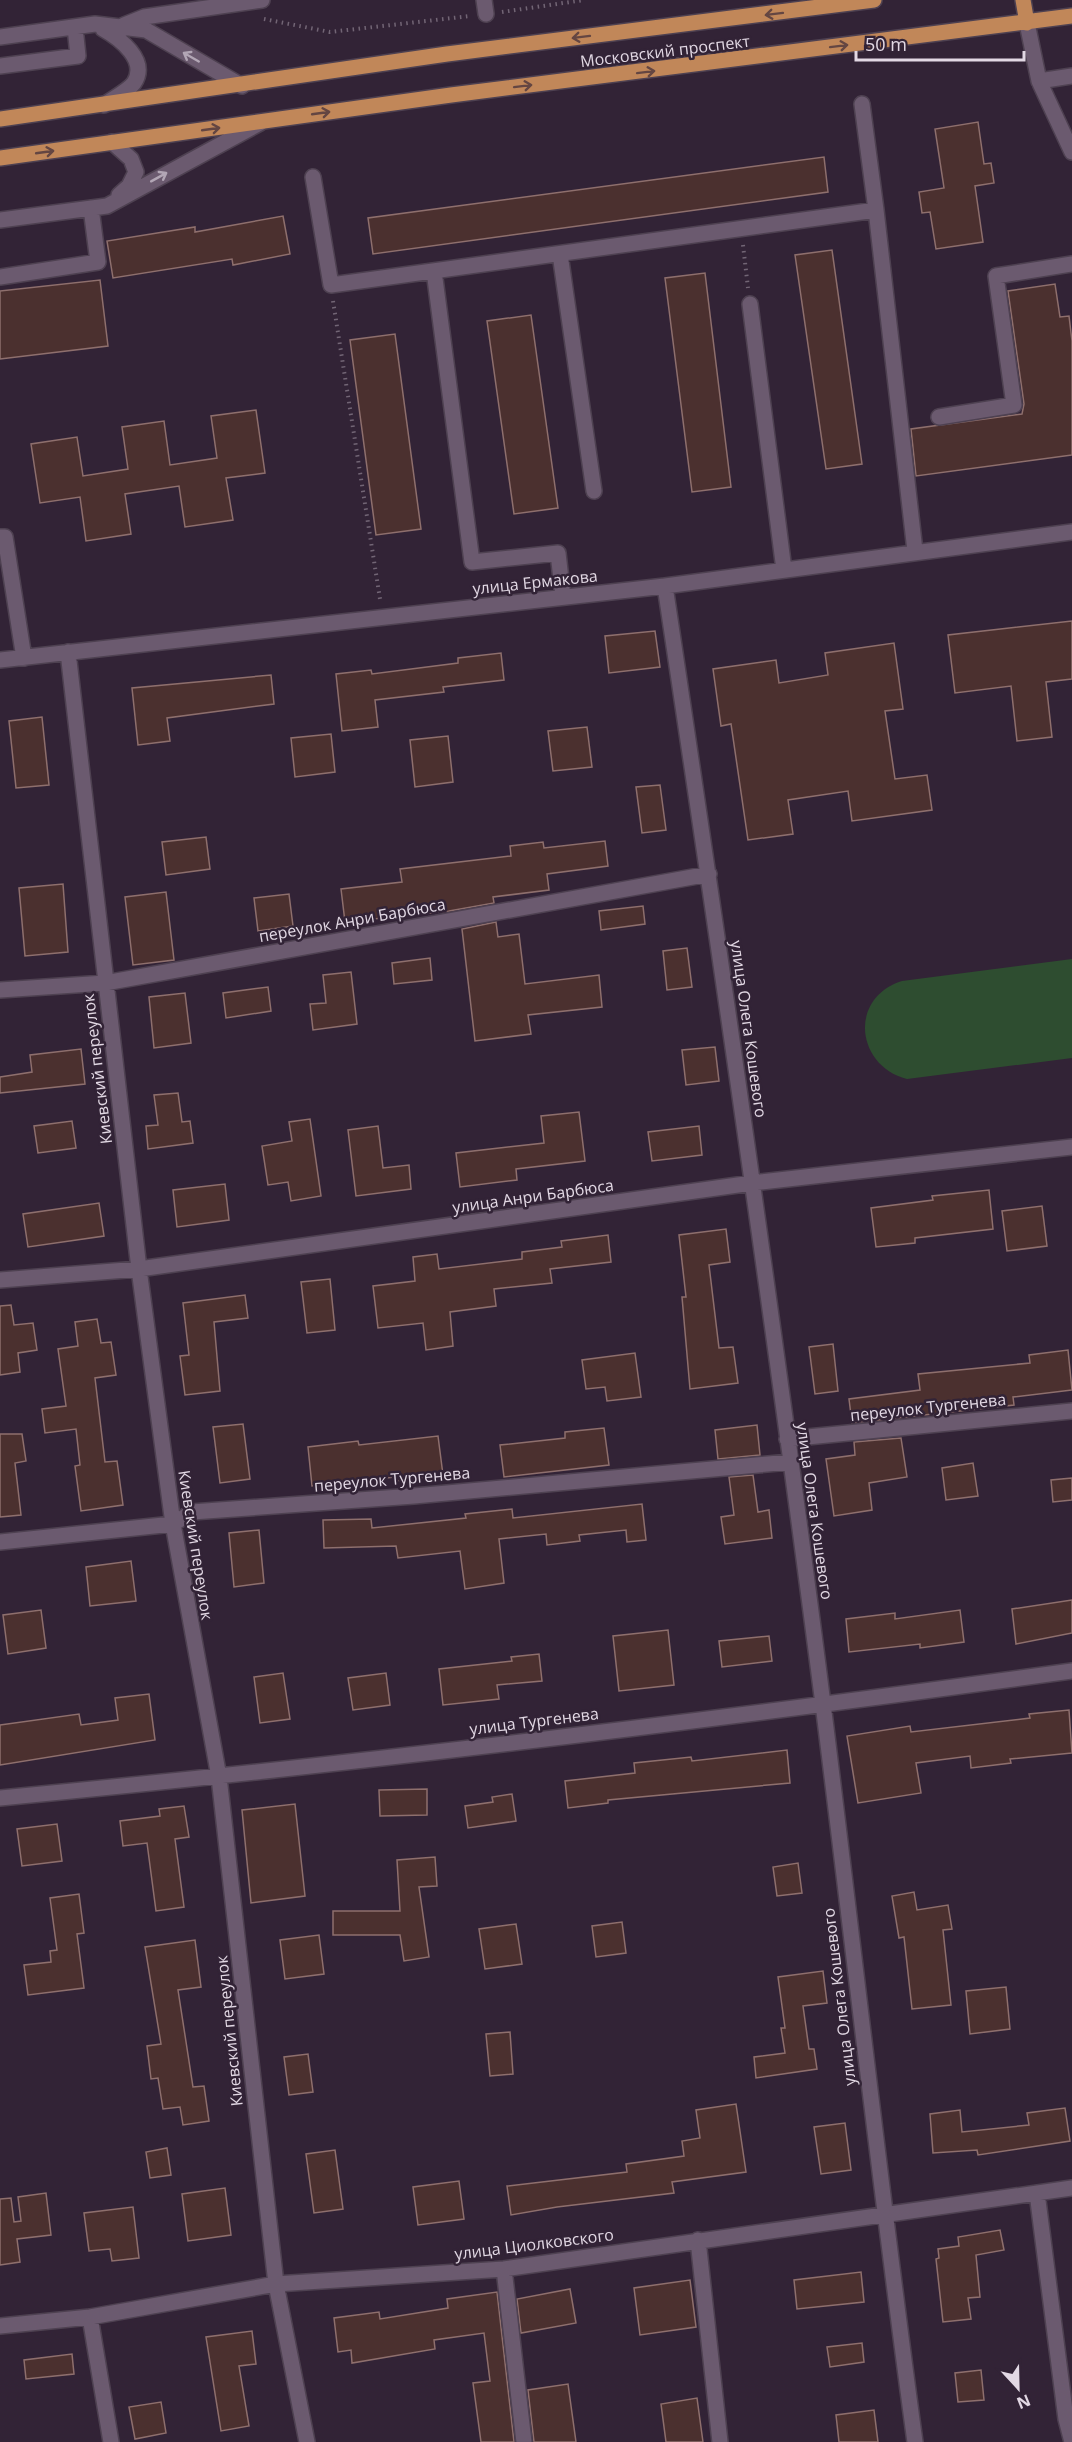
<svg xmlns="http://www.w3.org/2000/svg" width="1072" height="2442" font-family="'Open Sans',sans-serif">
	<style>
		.green { fill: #2e4d30 }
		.building { fill: #4b302f; stroke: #8e6f6d; stroke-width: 1.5 }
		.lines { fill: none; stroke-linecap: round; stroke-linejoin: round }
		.minor-casing { stroke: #4e4151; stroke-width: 18 }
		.major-casing { stroke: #4e4151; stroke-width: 18 }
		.path { stroke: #726575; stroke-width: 4; stroke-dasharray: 1.5 4.5; stroke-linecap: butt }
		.minor { stroke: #6b5a6f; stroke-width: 15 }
		.major { stroke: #c18759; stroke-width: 15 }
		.oneway { stroke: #644642 }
		.oneway2 { stroke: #b2a6b5 }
		.labels { text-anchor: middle; stroke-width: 5; stroke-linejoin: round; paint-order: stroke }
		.street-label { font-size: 16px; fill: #e2d8e4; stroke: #322336 }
	</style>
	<rect width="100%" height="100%" fill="#322336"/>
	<path class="green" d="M1072,959v99l-165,21c-51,-13 -59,-81 -5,-98z"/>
	<path class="building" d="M978,122l6,42 7,-1 3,20 -19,3 8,56 -47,7 -6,-37 -8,1 -3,-21 25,-4 -9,-59z
		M824,157l4,35 -455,62 -5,-36z
		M283,216l7,38 -57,11 -1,-6 -119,19 -6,-37 88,-14v5z
		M832,250l30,214 -36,5 -31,-214z
		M705,273l26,214 -39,5 -27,-214z
		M100,280l8,66 -108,13v-68z
		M1055,284l5,33 9,-1 3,25v114l-156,21 -5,-47 111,-15 2,-10 -16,-113z
		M531,315l27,193 -44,6 -27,-193z
		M395,334l26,195 -45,6 -26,-195z
		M256,410l9,63 -39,5 7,42 -48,7 -6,-41 -54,8 6,40 -45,7 -6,-44 -40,6 -9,-59 46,-7 6,39 45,-7 -6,-42 42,-6 6,44 47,-7 -6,-42z
		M1072,621v58l-26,3 6,55 -35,4 -6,-55 -56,7 -7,-58z
		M655,631l5,36 -51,6 -4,-37z
		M894,643l9,66 -18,2 10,68 32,-4 5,35 -80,11 -4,-30 -60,9 5,34 -45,6 -17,-116 -10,2 -8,-57 63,-9 3,23 49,-8 -3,-22z
		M501,653l3,27 -61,7 1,5 -69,8 3,27 -36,4 -6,-57 35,-4 1,4 86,-11v-5z
		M271,675l3,29 -107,14 3,23 -32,4 -6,-57z
		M42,717l7,68 -33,3 -7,-67z
		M587,727l5,40 -39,4 -5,-40z
		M331,734l4,38 -40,5 -4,-39z
		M448,736l5,46 -38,5 -5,-47z
		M660,785l6,45 -24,3 -6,-46z
		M206,837l4,32 -44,6 -4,-33z
		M605,841l3,25 -61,8 2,16 -56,7 1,6 -45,8 -104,11 -4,-33 61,-7 -2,-13 111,-13 -1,-10 33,-4 1,6z
		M63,884l5,68 -43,4 -6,-68z
		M166,892l8,68 -41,5 -8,-68z
		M289,894l4,32 -35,5 -4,-33z
		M643,906l2,18 -44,6 -2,-19z
		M496,922l2,15 21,-3 6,50 74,-9 3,32 -74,8 3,19 -56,7 -13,-112z
		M687,948l5,39 -25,3 -4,-39z
		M430,958l2,22 -38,4 -2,-21z
		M351,972l6,52 -44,6 -3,-26 16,-1 -3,-28z
		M268,987l3,24 -45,7 -3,-25z
		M185,993l6,50 -37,5 -5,-51z
		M715,1047l4,34 -33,4 -4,-35z
		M81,1049l4,35 -85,9v-16l32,-5 -2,-17z
		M178,1093l4,29 8,-1 3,22 -45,6 -2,-23 12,-1 -4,-30z
		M579,1112l6,49 -69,8 1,11 -57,7 -4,-34 88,-10 -3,-27z
		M310,1119l11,77 -30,5 -3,-19 -20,3 -6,-39 30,-5 -3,-19z
		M72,1121l4,27 -38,5 -4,-27z
		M378,1126l5,42 26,-3 2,24 -55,7 -8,-66z
		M699,1126l3,29 -50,6 -4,-29z
		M225,1184l4,36 -52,7 -4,-37z
		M989,1190l4,39 -78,9v5l-39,4 -5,-39 62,-8 -1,-4z
		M99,1203l5,33 -76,11 -5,-33z
		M1042,1206l5,40 -40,5 -5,-40z
		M726,1229l4,33 -21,3 10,83 14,-1 5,36 -48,6 -8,-92h4l-7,-62z
		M608,1235l3,27 -61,7 2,14 -58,6 2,17 -46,6 3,34 -27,4 -3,-27 -45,5 -5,-42 42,-5 -2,-24 24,-3 2,15 83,-10v-7l40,-5 -1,-6z
		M330,1279l5,51 -28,3 -6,-51z
		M245,1295l3,23 -34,4 6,69 -35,4 -5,-39 9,-1 -6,-52z
		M11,1305l3,20 19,-2 4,27 -19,3 2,19 -20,3v-69z
		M97,1319l4,24 10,-1 5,33 -21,3 10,84 12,-1 6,44 -42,6 -6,-45 5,-1 -4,-36 -31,4 -3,-24 24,-3 -8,-57 20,-3 -3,-24z
		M833,1344l5,47 -23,3 -6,-47z
		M1068,1350l4,40 -59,7 1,8 -162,18 -3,-24 71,-9 -2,-16 112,-11 -1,-8z
		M635,1353l6,44 -34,4 -2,-14 -19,2 -4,-29z
		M243,1424l7,55 -30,4 -7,-56z
		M757,1425l3,30 -42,4 -3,-29z
		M604,1428l5,37 -105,12 -4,-32 65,-7v-6z
		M0,1434h22l4,27 -11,2 6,52 -21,2z
		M438,1436l5,39 -47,6 -1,-4 -83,9 -4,-39 50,-6 1,4z
		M901,1438l6,39 -38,6 3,27 -38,6 -8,-57 29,-4 -1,-13z
		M973,1463l5,33 -32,4 -4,-32z
		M753,1475l5,37 11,-2 3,28 -47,6 -4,-27 13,-2 -5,-38z
		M1072,1478v22l-19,2 -2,-22z
		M642,1504l4,36 -19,2 -1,-12 -47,5 1,6 -33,4 -1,-11 -47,5 5,44 -39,6 -5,-38 -62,7 -2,-12 -72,2 -1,-28 48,-1 1,9 94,-10 -1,-4 47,-5 1,9z
		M259,1530l5,53 -30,4 -5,-54z
		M131,1561l5,40 -46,5 -4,-39z
		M1072,1600v33l-56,11 -4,-35z
		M41,1610l5,38 -38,6 -5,-39z
		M960,1610l4,32 -44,6v-4l-71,8 -3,-33 49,-6v6z
		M668,1630l6,55 -55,6 -6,-55z
		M769,1636l3,25 -50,6 -3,-26z
		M539,1654l3,27 -45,4 2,14 -56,6 -4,-36 73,-8 -1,-4z
		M283,1673l7,46 -30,4 -6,-46z
		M386,1673l4,32 -37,5 -5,-32z
		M149,1694l6,46 -155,25v-40l79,-11 2,11 37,-5 -3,-22z
		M1069,1710l3,43 -62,6 1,4 -40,5 -1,-12 -54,7 5,30 -63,10 -11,-67 63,-10 1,6 119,-14 -1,-4z
		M787,1750l3,33 -182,17v3l-40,5 -3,-27 70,-8 -1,-10 57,-6 1,4z
		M427,1789v26l-47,1 -1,-26z
		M512,1794l4,27 -48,7 -3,-22 28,-4 -1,-5z
		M295,1804l10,92 -54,7 -9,-93z
		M184,1806l5,31 -14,2 9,68 -28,4 -9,-68 -24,3 -3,-25 40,-5 -1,-7z
		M57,1824l5,37 -40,5 -5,-37z
		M435,1857l2,29 -18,1 10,70 -25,4 -4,-26h-67v-24h67l-3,-51z
		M798,1863l4,30 -25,3 -4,-29z
		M914,1892l3,18 31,-5 4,24 -9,1 8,75 -39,4 -8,-72 -5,1 -7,-42z
		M79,1894l5,39 -7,1 7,54 -56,7 -4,-30 27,-3 -1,-11 7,-1 -7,-52z
		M622,1922l4,31 -30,4 -4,-31z
		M516,1924l6,40 -37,5 -6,-40z
		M319,1935l5,39 -39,5 -5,-39z
		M195,1940l6,47 -23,3 15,97 11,-1 5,35 -26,4 -3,-18 -17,2 -5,-31 -7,1 -4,-33 14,-2 -16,-97z
		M823,1971l4,32 -24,3 6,43h5l3,20 -61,9 -2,-21 31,-4 -4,-25h4l-7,-51z
		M1006,1987l4,42 -40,5 -4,-43z
		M510,2032l3,42 -23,2 -4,-42z
		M308,2054l5,38 -24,3 -5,-38z
		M736,2104l10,68 -74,10 2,11 -117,14 -46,8 -4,-29 120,-14 -1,-8 58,-8 -2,-15 18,-3 -4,-28z
		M1065,2108l5,33 -92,14 -1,-5 -44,3 -3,-39 30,-4 2,22 67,-7 -2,-12z
		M845,2123l6,47 -30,4 -7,-47z
		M167,2148l4,27 -21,3 -4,-26z
		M335,2150l8,59 -29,4 -8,-59z
		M459,2181l5,38 -46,6 -5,-38z
		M225,2188l6,47 -43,6 -6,-47z
		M46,2193l5,42 -34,4 3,23 -20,3v-66l11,-1 3,24 7,-1 -3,-24z
		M133,2207l6,51 -27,3 -2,-12 -21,2 -5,-38z
		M1000,2230l4,20 -28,5 4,42 -12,1 3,21 -28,3 -7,-63 3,-1 -1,-9 21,-3 -1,-9z
		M861,2272l3,30 -67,7 -3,-29z
		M690,2280l6,47 -56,8 -6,-47z
		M570,2289l6,34 -55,10 -4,-34z
		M497,2292l17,150h-33l-8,-59 17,-2 -6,-48 -50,7 1,9 -83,14 -1,-13 -13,2 -4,-34 45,-6 1,7 68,-11 -1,-9z
		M252,2331l4,33 -17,2 10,60 -28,5 -15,-94z
		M862,2343l2,19 -34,5 -3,-20z
		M72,2354l2,20 -48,5 -2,-19z
		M981,2370l3,30 -26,2 -3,-29z
		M568,2384l8,58h-42l-6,-52z
		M697,2398l6,44h-37l-5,-38z
		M161,2402l5,31 -31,6 -6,-32z
		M874,2410l4,32h-39l-3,-27z"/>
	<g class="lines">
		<defs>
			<path id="minor" d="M484,0l2,14
				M1027,23l12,58 33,71
				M124,25l20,-8 118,-17
				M103,29c16,9 46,31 31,54 -6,8 -22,16 -30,22
				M0,37l95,-13 51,6 96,56
				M0,66l78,-10 -3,-29
				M1039,81l33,-5
				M112,142l19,17 5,13 -7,14 -10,9
				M313,177l18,108 545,-75 -14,-106
				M876,210l39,341
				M0,220l107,-14 153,-83
				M560,254l34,237
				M434,271l38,291 86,-9 5,44
				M0,277l98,-15 -7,-54
				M750,304l34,266
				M939,417l75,-12 -18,-129 76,-12
				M0,537h5l19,121
				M665,586c56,372 110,745 158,1118 31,246 58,492 92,738
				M68,652l71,617 34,255 46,253 57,507 31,158
				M0,660l665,-74 407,-54
				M0,990l105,-7 604,-109
				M0,1280l139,-11 613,-86 320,-36
				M787,1439l285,-28
				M0,1542l173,-18 19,-12 222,-16 376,-34
				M0,1798c358,-34 716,-78 1072,-127
				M1037,2193l29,226 6,23
				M698,2240l22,202
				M504,2269l20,173
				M90,2317l21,125
				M0,2326l90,-9 186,-33 228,-15 568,-81"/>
			<path id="major" d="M1023,0l4,23
				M0,119l447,-65 427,-54
				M0,158l451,-63 621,-79"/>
		</defs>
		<use href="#minor" class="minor-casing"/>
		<use href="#major" class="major-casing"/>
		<path class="path" d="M502,12l82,-12
			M264,19l66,13 140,-16
			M743,245l5,43
			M333,301l47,298"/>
		<use href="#minor" class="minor"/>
		<use href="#major" class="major"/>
	</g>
	<defs><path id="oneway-shaft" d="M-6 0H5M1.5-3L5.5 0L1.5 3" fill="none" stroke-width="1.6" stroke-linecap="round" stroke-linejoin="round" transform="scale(1.5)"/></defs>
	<g class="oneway">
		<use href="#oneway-shaft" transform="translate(774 14) rotate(173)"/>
		<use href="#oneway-shaft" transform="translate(581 37) rotate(173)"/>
		<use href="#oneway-shaft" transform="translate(839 46) rotate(-7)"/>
		<use href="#oneway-shaft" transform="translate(646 72) rotate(-7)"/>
		<use href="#oneway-shaft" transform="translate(523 86) rotate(-7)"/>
		<use href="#oneway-shaft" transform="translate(321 113) rotate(-8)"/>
		<use href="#oneway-shaft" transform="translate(211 129) rotate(-8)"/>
		<use href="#oneway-shaft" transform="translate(45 152) rotate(-8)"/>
	</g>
	<g class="oneway2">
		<use href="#oneway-shaft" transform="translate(191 57) rotate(-150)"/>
		<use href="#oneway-shaft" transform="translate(159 177) rotate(-29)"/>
	</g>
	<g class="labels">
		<g class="street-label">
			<text transform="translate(665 51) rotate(-7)" y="6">Московский проспект</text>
			<text transform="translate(535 582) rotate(-6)" y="6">улица Ермакова</text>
			<text transform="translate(352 920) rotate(-10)" y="6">переулок Анри Барбюса</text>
			<text transform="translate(749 1029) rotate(82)" y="6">улица Олега Кошевого</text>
			<text transform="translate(97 1069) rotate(-97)" y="6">Киевский переулок</text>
			<text transform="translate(533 1196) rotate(-8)" y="6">улица Анри Барбюса</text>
			<text transform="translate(928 1407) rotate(-6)" y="6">переулок Тургенева</text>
			<text transform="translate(392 1479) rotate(-5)" y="6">переулок Тургенева</text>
			<text transform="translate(815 1511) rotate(82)" y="6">улица Олега Кошевого</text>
			<text transform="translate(196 1545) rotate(81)" y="6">Киевский переулок</text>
			<text transform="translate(534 1721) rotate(-7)" y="6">улица Тургенева</text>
			<text transform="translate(839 1997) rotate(-97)" y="6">улица Олега Кошевого</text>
			<text transform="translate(229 2031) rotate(-96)" y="6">Киевский переулок</text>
			<text transform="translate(534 2244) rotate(-7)" y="6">улица Циолковского</text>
		</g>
	</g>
	<g transform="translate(1018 2388) rotate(158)" stroke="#322336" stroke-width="4.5" paint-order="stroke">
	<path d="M0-4.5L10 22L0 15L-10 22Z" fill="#e2d8e4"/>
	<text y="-9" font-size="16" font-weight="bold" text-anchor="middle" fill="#e2d8e4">N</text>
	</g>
	<path d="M856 51v9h168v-9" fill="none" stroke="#e2d8e4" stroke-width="3"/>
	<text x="865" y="51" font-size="18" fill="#e2d8e4" stroke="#322336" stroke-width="4.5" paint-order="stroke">50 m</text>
</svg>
